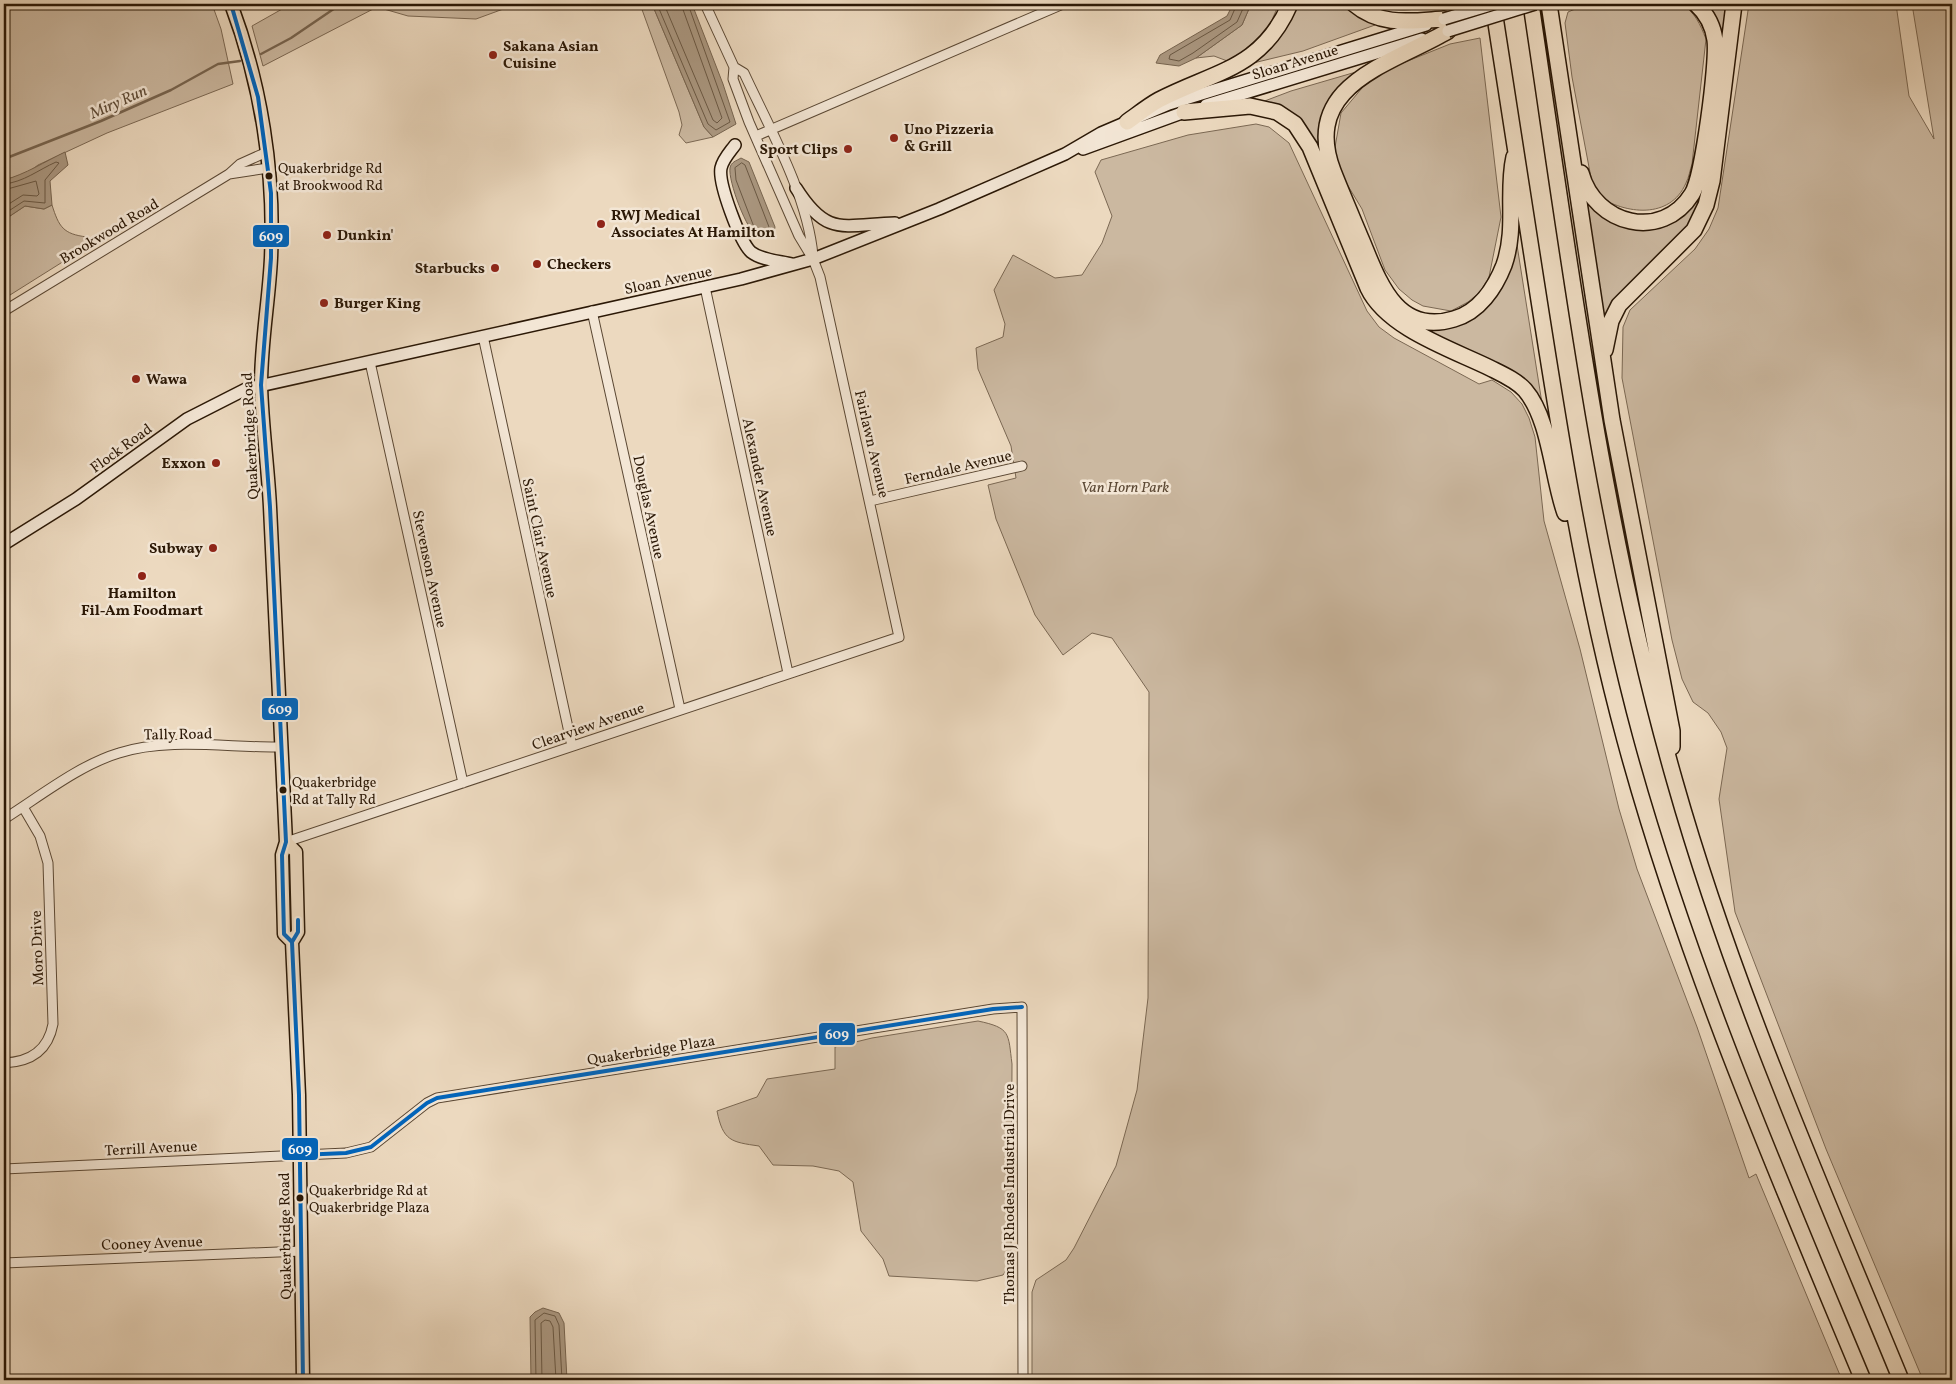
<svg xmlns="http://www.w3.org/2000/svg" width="1956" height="1384" font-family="Vollkorn,serif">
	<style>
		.green { fill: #cbb8a0; stroke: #7b6853 }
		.water { fill: #aa9780; stroke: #77644f }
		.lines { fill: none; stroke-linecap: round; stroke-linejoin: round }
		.shore { stroke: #6a5843; stroke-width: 1 }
		.stream { stroke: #77644f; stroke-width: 2.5 }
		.minor-casing { stroke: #5b4834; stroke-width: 11 }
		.secondary-casing { stroke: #2b1806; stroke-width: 14 }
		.primary-casing { stroke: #2b1806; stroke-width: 15 }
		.motorway-casing { stroke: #2b1806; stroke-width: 18 }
		.minor { stroke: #f3e6d5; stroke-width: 9 }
		.secondary { stroke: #f3e6d5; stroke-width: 11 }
		.primary { stroke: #ecd9bf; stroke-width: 12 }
		.motorway { stroke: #ecd9bf; stroke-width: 15 }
		.secondary-bridge-casing { stroke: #2b1806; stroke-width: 14; stroke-linecap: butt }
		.secondary-bridge { stroke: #f3e6d5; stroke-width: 11 }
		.bus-1-casing { stroke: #f3e6d5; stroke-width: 8 }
		.bus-1 { stroke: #0065bd; stroke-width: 4 }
		.poi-dot { fill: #8f2418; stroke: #f3e6d5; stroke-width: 2 }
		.bus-dot { fill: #2b1806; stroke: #f3e6d5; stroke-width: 2 }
		.labels { text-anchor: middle; stroke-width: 5; stroke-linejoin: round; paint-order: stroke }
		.bus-label { font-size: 14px; fill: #2b1806; stroke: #f3e6d5; text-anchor: start }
		.poi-label { font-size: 15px; font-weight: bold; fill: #2b1806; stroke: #f3e6d5; text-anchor: start }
		.street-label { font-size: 15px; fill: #2b1806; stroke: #f3e6d5 }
		.park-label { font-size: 15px; font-style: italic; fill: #5b4834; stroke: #f3e6d5 }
		.water-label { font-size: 16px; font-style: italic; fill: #5e4b37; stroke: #f3e6d5 }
		.line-badge { stroke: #f3e6d5; stroke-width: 2 }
		.badge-label { font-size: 14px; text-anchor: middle; font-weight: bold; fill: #fff }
	</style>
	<rect width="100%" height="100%" fill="#ecd9bf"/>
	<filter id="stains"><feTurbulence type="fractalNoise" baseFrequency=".004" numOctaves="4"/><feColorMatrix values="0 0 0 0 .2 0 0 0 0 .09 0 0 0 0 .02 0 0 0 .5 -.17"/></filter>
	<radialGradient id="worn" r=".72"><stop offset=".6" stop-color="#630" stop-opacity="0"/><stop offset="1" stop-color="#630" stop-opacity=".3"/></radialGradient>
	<path class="green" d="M4,4h208l9,25 12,55 -126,49 -69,32 -12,9 -22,6z
		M291,4h226l-41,15 -68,-3 -31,-9 -114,59 -11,-40z
		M640,4h12l52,123 9,10 -27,6 -7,-8 3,-10 -3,-13z
		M1251,4h28l-12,27 -37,31 -16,-6 -18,2 46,-33z
		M1296,4h52l4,5 23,16 -72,26 -54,13z
		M1374,4h57c-17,8 -39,8 -57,0z
		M1587,4h94c14,8 19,20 25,35l-14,125c-2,6 -3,13 -6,19 -16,37 -61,31 -88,13l-6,-13 -20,-106 -7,-54 3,-11z
		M1702,4h27l-7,35z
		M1749,4h147l13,92 25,43 -22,-135h40v1376h-29l-97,-231 -91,-237 -16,-113 8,-51 -6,-16 -13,-19 -15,-11 -11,-23 -10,-39 -50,-262 1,-51 7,-17 65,-61 14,-20 9,-21z
		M1480,38l21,179 -12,60 -9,15 -12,10 -17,9 -28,-5 -11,-6 -13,-11 -14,-19 -23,-61 -17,-28 -11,-28 7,-40 32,-38 77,-31z
		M1356,72l-26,31 -13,45 -55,-46 29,-11z
		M1256,124l13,3 20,16 78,168 12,16 15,11 85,46 13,-4 19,12 11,12 7,14 6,19 9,84 36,128 39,160 18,60 60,158 52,151 7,-4 86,206h-810v-88l4,-12 30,-20 8,-12 42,-82 21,-76 11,-92 1,-306 -37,-54 -20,-5 -29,22 -28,-40 -39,-96 -8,-34 28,-7 -5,-32 -33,-77 -2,-21 27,-11 2,-13 -11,-34 19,-35 42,23 27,-3 20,-32 10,-27 -17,-44 6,-12 87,-25z
		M1581,190l19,24 27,12h20l54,-36 3,2c-6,12 -10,29 -18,39 -26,32 -67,49 -81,89z
		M52,205c7,22 11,29 35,32l1,9 -78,49 -6,-15v-60l21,-14 19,3z
		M1517,245l27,171 -32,-42 -89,-46 17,-2 66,-48z
		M978,1021c33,7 30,12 34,43l-1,199 -8,12 -26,6 -88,-5 -6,-17 -22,-28 -8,-49 -14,-11 -26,-5 -40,-1 -14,-19c-28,-4 -36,-5 -42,-35l40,-14 10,-18 68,-10v-22l37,-9z"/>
	<path class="water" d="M652,4h40l31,80 13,40 -23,13 -9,-10z
		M1233,4h18l-9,21 -46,33 -17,8 -23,-3 4,-8 67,-39z
		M65,152l3,13 -18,16 2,24 -8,4 -19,-3 -21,14v-40c22,-6 40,-18 61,-28z
		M741,158l8,4 26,65 -1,5 -16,5c-11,-5 -30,-56 -28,-69 1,-6 6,-7 11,-10z
		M543,1308l16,5 5,10 3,57h-36l-1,-63 5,-5z"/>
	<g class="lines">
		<path class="shore" d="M657,4l51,120 8,6 14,-8 -42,-118
			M664,4l49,116 4,3 5,-5 -41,-114
			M1237,4l-7,16 -60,35 -1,4 10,2 14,-8 44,-31 8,-18
			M742,163l3,2 24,62 -1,3 -10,1 -4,-4 -18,-47 -1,-12z
			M4,184c20,-2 34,-14 52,-22l3,1 -14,17v23l-21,-2 -20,13
			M4,190l32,-9 3,13 -2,2 -14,-1 -19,12
			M536,1380l-1,-60 9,-7 11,3 4,9 3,55
			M542,1380l-1,-57 4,-3 5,1 3,6 3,53"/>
		<path class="stream" d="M261,54l30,-16 50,-34
			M4,159l97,-38 70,-31 47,-26 22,-3"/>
		<defs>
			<path id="minor" d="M734,67l10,6c25,54 64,123 69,183
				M756,136l307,-132
				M229,174l39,-6
				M705,287l83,386
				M4,311l225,-137 11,-10 27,-12
				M592,311l88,398
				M483,336l89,410
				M370,362l93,421
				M870,501l152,-35
				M4,819c35,-22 75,-54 115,-66 49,-16 111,-5 163,-6
				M286,842l613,-205 -79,-360 -7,-18 -14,-23 -50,-114 -16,-43 1,-12 -29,-63
				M4,1063c26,-1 44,-12 49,-39l-5,-161 -8,-27 -17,-29
				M4,1169l342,-16 25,-6 56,-44 10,-5 556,-89 29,-2 1,373
				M4,1263l298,-12"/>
			<path id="secondary" d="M1206,105l216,-66
				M735,145c-5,7 -12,14 -14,23 -3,15 19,74 30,84 10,8 28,9 41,12
				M1083,149l107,-39
				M796,188c31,49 46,37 99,35
				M4,544l72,-45 111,-80 59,-30 495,-110 72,-20 126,-50 126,-55 36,-21 68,-29 257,-79"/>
			<path id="primary" d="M231,4c30,80 44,168 40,254 -2,42 -10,84 -10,127 1,40 7,82 9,122 6,112 11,224 16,335l-4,13 2,79 8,8
				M286,842l10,10 2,80 -6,10 7,153 4,285"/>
			<path id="motorway" d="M1354,4c27,23 58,17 90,15
				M1493,4c14,92 29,185 43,277 24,154 48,308 89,459 60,221 150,429 238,640
				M1531,4c39,260 71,523 144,778 58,205 145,401 226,598
				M1549,4l63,416 60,311v16
				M1448,31c-56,33 -148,53 -115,140 9,23 19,46 29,70 17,41 35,95 92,78 25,-7 41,-31 50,-54 13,-37 2,-72 10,-108
				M1184,112l66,-6 27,6 18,12 15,23 58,141c19,40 83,61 122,80 12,6 26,12 35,22 25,29 27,87 40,123
				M1127,122c10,-7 21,-16 32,-22 56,-29 103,-31 131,-96
				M1581,173c14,52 81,69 111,21 11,-17 26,-133 23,-154 -2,-14 -9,-27 -19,-36
				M1605,350l6,-29 8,-16 75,-75 12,-25 6,-24 22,-177"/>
		</defs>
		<use href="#minor" class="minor-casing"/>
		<use href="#secondary" class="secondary-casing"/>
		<use href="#primary" class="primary-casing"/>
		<use href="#motorway" class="motorway-casing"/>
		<use href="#minor" class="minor"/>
		<use href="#secondary" class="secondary"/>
		<use href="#primary" class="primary"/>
		<use href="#motorway" class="motorway"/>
		<defs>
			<path id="secondary-bridge" d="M1444,19l50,-15
				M1448,31l87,-27"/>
		</defs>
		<use href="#secondary-bridge" class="secondary-bridge-casing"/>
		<use href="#secondary-bridge" class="secondary-bridge"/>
		<defs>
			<path id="bus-1" d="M231,4l27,93 13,96v65l-10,127 9,122 16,335 -4,13 2,79 8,8
				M298,920v12l-6,10 7,153 4,285
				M300,1155l46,-2 25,-6 56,-44 10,-5 556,-89 29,-2"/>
		</defs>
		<use href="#bus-1" class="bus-1-casing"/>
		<use href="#bus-1" class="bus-1"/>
	</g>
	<g class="poi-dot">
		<circle cx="493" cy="55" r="5"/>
		<circle cx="894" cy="138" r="5"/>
		<circle cx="848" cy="149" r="5"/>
		<circle cx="601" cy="224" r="5"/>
		<circle cx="327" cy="235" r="5"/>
		<circle cx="537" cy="264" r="5"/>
		<circle cx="495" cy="268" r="5"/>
		<circle cx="324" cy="303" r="5"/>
		<circle cx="136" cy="379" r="5"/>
		<circle cx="216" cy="463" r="5"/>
		<circle cx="213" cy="548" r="5"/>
		<circle cx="142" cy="576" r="5"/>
	</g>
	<g class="bus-dot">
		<circle cx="269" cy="176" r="4.5"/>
		<circle cx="283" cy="790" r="4.5"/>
		<circle cx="300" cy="1198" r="4.5"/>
	</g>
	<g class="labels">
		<g class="bus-label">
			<text x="278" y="173">Quakerbridge Rd<tspan x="278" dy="17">at Brookwood Rd</tspan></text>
			<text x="292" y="787">Quakerbridge<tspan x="292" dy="17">Rd at Tally Rd</tspan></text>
			<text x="309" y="1195">Quakerbridge Rd at<tspan x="309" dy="17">Quakerbridge Plaza</tspan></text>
		</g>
		<g class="poi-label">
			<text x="503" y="51">Sakana Asian<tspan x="503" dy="17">Cuisine</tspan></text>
			<text x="904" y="134">Uno Pizzeria<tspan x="904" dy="17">&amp; Grill</tspan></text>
			<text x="838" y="154" text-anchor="end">Sport Clips</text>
			<text x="611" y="220">RWJ Medical<tspan x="611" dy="17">Associates At Hamilton</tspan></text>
			<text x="337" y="240">Dunkin'</text>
			<text x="547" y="269">Checkers</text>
			<text x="485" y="273" text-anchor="end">Starbucks</text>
			<text x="334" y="308">Burger King</text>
			<text x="146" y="384">Wawa</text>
			<text x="206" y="468" text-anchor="end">Exxon</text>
			<text x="203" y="553" text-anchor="end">Subway</text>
			<text x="142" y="598" text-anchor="middle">Hamilton<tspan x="142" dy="17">Fil-Am Foodmart</tspan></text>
		</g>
		<g class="street-label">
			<text transform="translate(1295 62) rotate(-17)" y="5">Sloan Avenue</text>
			<text transform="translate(109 231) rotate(-31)" y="5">Brookwood Road</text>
			<text transform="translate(668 280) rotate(-12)" y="5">Sloan Avenue</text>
			<text transform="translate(250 436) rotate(-93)" y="5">Quakerbridge Road</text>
			<text transform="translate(872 444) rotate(77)" y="5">Fairlawn Avenue</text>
			<text transform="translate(121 448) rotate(-36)" y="5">Flock Road</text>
			<text transform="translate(958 467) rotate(-13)" y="5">Ferndale Avenue</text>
			<text transform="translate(760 477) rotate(78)" y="5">Alexander Avenue</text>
			<text transform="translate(649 507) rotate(78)" y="5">Douglas Avenue</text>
			<text transform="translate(540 538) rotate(78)" y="5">Saint Clair Avenue</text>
			<text transform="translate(430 569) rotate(78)" y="5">Stevenson Avenue</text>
			<text transform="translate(588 726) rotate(-19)" y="5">Clearview Avenue</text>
			<text transform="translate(178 734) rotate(-1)" y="5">Tally Road</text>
			<text transform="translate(37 948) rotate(-92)" y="5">Moro Drive</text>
			<text transform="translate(651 1050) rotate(-9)" y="5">Quakerbridge Plaza</text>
			<text transform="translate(151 1148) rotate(-3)" y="5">Terrill Avenue</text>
			<text transform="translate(1009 1194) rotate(-90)" y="5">Thomas J Rhodes Industrial Drive</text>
			<text transform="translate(285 1236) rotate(-91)" y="5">Quakerbridge Road</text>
			<text transform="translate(152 1243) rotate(-2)" y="5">Cooney Avenue</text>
		</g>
		<g class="park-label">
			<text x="1125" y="492">Van Horn Park</text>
		</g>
		<g class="water-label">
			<text transform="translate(118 101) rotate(-24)" y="6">Miry Run</text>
		</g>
	</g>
	<g class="line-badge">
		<rect x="252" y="224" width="38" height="24" rx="5" fill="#0065bd"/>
		<rect x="261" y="697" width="38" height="24" rx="5" fill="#0065bd"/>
		<rect x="818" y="1022" width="38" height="24" rx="5" fill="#0065bd"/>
		<rect x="281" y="1137" width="38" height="24" rx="5" fill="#0065bd"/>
	</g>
	<g class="badge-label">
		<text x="271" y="241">609</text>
		<text x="280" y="714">609</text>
		<text x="837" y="1039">609</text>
		<text x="300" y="1154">609</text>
	</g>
	<rect width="1956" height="1384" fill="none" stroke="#ecd9bf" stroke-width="20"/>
	<rect x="5" y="5" width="1946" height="1374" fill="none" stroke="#2b1806" stroke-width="2.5"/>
	<rect x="10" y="10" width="1936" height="1364" fill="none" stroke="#2b1806"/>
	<rect width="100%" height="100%" filter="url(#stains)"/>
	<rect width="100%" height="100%" fill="url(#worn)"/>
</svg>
